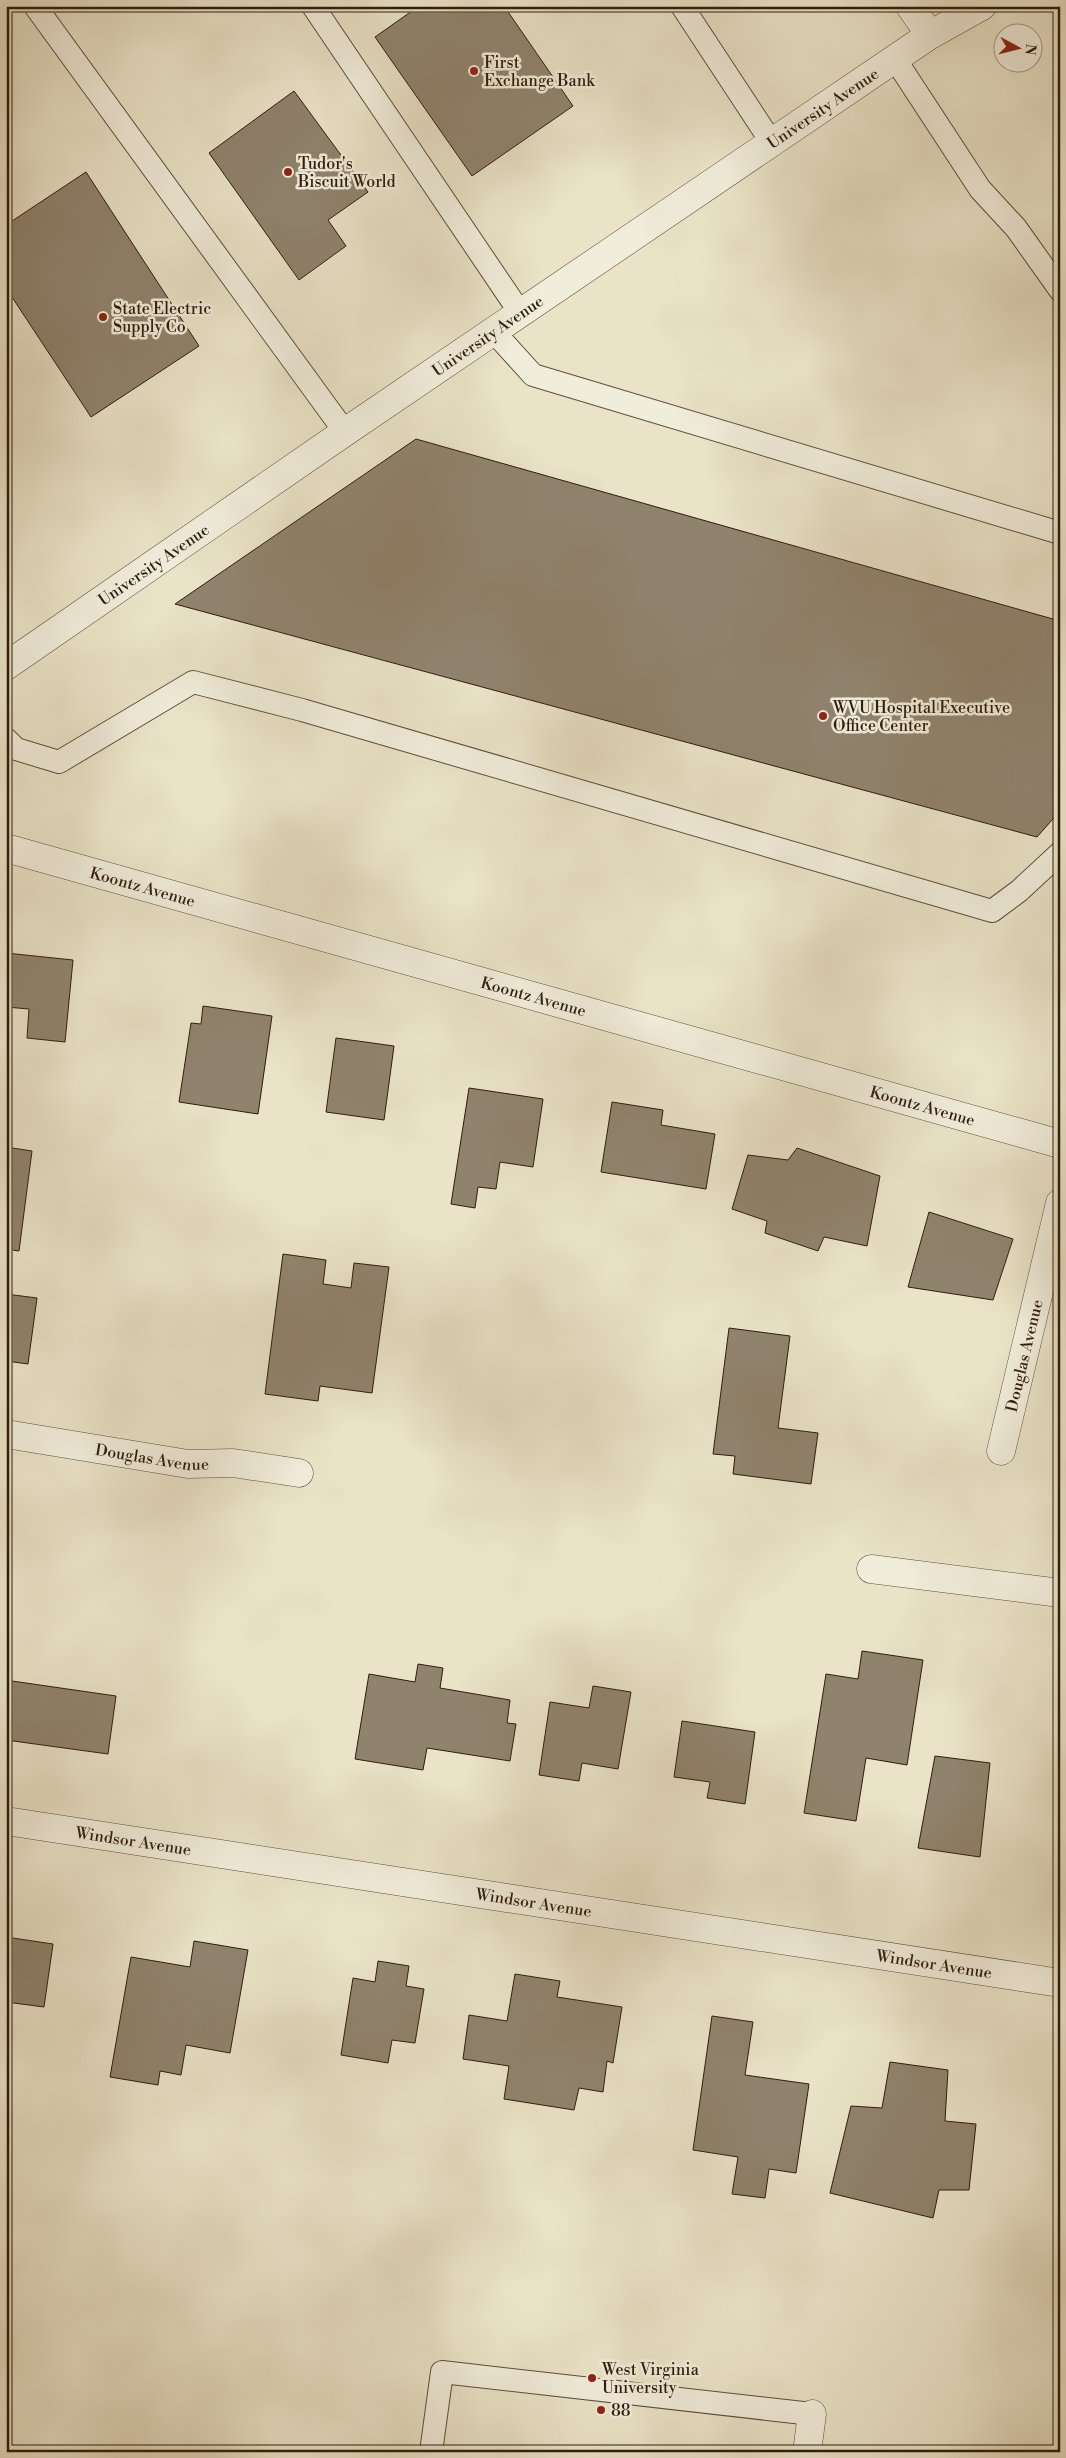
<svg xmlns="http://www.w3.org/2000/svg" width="1066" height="2458" font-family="'Libre Bodoni',serif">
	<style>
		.building { fill: #90836e; stroke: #2f1c0c }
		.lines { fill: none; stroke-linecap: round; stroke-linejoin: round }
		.service-casing { stroke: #5e4e3b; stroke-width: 24 }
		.minor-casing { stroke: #5e4e3b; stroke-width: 29 }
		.tertiary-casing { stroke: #5e4e3b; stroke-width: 29 }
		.service { stroke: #f1eddb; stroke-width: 22 }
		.minor { stroke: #f1eddb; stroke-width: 28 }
		.tertiary { stroke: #f1eddb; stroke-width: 28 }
		.poi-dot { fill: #8f2418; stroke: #f1eddb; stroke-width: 2 }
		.labels { text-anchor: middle; stroke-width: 5; stroke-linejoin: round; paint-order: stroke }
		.poi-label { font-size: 16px; fill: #2f1c0c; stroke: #f1eddb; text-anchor: start }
		.street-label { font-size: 16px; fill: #2f1c0c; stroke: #f1eddb }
	</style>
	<rect width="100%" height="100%" fill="#eae3c8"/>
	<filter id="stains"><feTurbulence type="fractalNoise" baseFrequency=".004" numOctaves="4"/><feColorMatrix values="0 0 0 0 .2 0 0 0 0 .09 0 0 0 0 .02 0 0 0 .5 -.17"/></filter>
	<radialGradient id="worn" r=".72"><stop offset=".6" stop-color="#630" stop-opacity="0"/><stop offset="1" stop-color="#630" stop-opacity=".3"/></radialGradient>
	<path class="building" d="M419,6h85l69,100 -101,70 -97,-139z
		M294,91l74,101 -40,28 18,26 -47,34 -90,-127z
		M86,172l113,174 -108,71 -85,-129v-63z
		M416,439l644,182v190l-23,26 -862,-233z
		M6,953l67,7 -8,82 -38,-4 2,-29 -23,-2z
		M203,1006l69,10 -14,98 -79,-12 12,-79 10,1z
		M336,1038l58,8 -10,74 -58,-8z
		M469,1088l74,11 -10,68 -33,-5 -4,27 -18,-2 -3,21 -24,-4z
		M612,1102l51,8 -2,15 54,9 -9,55 -105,-17z
		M6,1147l26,4 -13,100 -13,-2z
		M797,1148l83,28 -13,70 -43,-9 -6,14 -53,-18 2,-12 -35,-12 16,-54 40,5z
		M929,1212l84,27 -20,61 -85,-13z
		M283,1254l43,6 -3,24 28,4 3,-25 35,4 -17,126 -52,-7 -2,15 -53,-7z
		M6,1294l31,4 -9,66 -22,-3z
		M729,1328l61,8 -12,92 40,5 -7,51 -78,-10 2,-18 -22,-2z
		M862,1651l61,9 -16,105 -41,-7 -10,63 -52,-8 22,-139 32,5z
		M418,1664l25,4 -3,20 70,12 -3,23 9,1 -6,37 -83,-13 -4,22 -68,-11 14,-85 46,8z
		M12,1681l104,15 -8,58 -102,-14v-21z
		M593,1686l38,6 -13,77 -36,-6 -3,18 -40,-6 11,-73 39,6z
		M682,1721l73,11 -10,72 -38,-6 3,-16 -36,-5z
		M935,1756l55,7 -10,94 -62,-9z
		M6,1937l47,7 -9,63 -38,-5z
		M194,1941l54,9 -18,103 -44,-8 -5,30 -21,-4 -2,14 -48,-8 21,-120 59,10z
		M378,1961l31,5 -3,20 18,3 -9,54 -23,-3 -4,23 -47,-8 12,-77 22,4z
		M515,1974l45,7 -3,16 65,10 -9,56 -6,-2 -4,31 -24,-4 -5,22 -70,-11 5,-33 -46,-7 6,-44 38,6z
		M712,2016l41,6 -8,53 64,9 -13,89 -27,-4 -4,29 -33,-4 6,-37 -45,-7z
		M890,2062l58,8 -3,51 31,3 -7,66h-30l-6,28 -103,-25 21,-87 31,2z
		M1060,2111v46l-4,-1z"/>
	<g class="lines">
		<defs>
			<path id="service" d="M35,6l310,426
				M313,6l208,308
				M682,6l90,137
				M895,59l85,130 36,39 44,62
				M494,332l39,43 527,158
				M6,739l10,10 43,13 134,-80 109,28 690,201 27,-20 41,-38
				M431,2452l11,-80 370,42"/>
			<g id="minor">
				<path d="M910,6l20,29"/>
				<path id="s1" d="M6,848l1054,296"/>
				<path id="s2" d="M6,1434l182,30 45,-1 66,10"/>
				<path id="s3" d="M1001,1451l59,-248"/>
				<path d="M871,1569l189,24"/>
				<path id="s4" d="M6,1821l1054,162"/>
				<path d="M807,2452l5,-38"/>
			</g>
			<g id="tertiary">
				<path id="s5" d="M6,666l339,-234 585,-397 52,-29"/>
			</g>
		</defs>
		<use href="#service" class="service-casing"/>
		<use href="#minor" class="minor-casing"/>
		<use href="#tertiary" class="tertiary-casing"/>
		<use href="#service" class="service"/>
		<use href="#minor" class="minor"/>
		<use href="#tertiary" class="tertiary"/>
	</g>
	<g class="poi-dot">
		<circle cx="474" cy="71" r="5"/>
		<circle cx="288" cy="172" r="5"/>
		<circle cx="103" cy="317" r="5"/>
		<circle cx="823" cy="716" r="5"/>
		<circle cx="592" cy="2378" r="5"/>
		<circle cx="601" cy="2410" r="5"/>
	</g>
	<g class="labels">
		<g class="poi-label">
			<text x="484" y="68">First<tspan x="484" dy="18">Exchange Bank</tspan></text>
			<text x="298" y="169">Tudor's<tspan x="298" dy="18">Biscuit World</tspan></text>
			<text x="113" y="314">State Electric<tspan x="113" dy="18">Supply Co</tspan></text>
			<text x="833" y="713">WVU Hospital Executive<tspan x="833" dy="18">Office Center</tspan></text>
			<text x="602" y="2375">West Virginia<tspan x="602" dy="18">University</tspan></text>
			<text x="611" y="2416">88</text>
		</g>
		<g class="street-label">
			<text dy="6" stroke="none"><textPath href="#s5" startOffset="989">University Avenue</textPath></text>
			<text dy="6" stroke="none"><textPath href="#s5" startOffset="584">University Avenue</textPath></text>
			<text dy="6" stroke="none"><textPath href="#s5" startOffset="179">University Avenue</textPath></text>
			<text dy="6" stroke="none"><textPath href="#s1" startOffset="142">Koontz Avenue</textPath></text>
			<text dy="6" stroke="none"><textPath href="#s1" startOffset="548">Koontz Avenue</textPath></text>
			<text dy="6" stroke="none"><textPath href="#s1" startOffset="952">Koontz Avenue</textPath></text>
			<text dy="6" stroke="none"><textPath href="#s3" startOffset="98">Douglas Avenue</textPath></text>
			<text dy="6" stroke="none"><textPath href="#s2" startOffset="148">Douglas Avenue</textPath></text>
			<text dy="6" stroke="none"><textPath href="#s4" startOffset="129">Windsor Avenue</textPath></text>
			<text dy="6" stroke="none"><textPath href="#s4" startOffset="534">Windsor Avenue</textPath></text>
			<text dy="6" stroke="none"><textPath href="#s4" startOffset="939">Windsor Avenue</textPath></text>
		</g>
	</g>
	<rect width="1066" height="2458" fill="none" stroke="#eae3c8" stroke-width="25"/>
	<rect x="8" y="8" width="1051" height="2443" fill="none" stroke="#2f1c0c" stroke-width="2.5"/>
	<rect x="12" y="12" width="1041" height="2433" fill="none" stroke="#2f1c0c"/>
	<g transform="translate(1018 48) rotate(97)"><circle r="24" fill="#f1eddb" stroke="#a39988"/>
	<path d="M0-4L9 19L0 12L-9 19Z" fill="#8f2418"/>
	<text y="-8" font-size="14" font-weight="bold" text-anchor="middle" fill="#2f1c0c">N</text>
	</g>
	<rect width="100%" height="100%" filter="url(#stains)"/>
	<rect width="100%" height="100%" fill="url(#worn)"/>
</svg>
